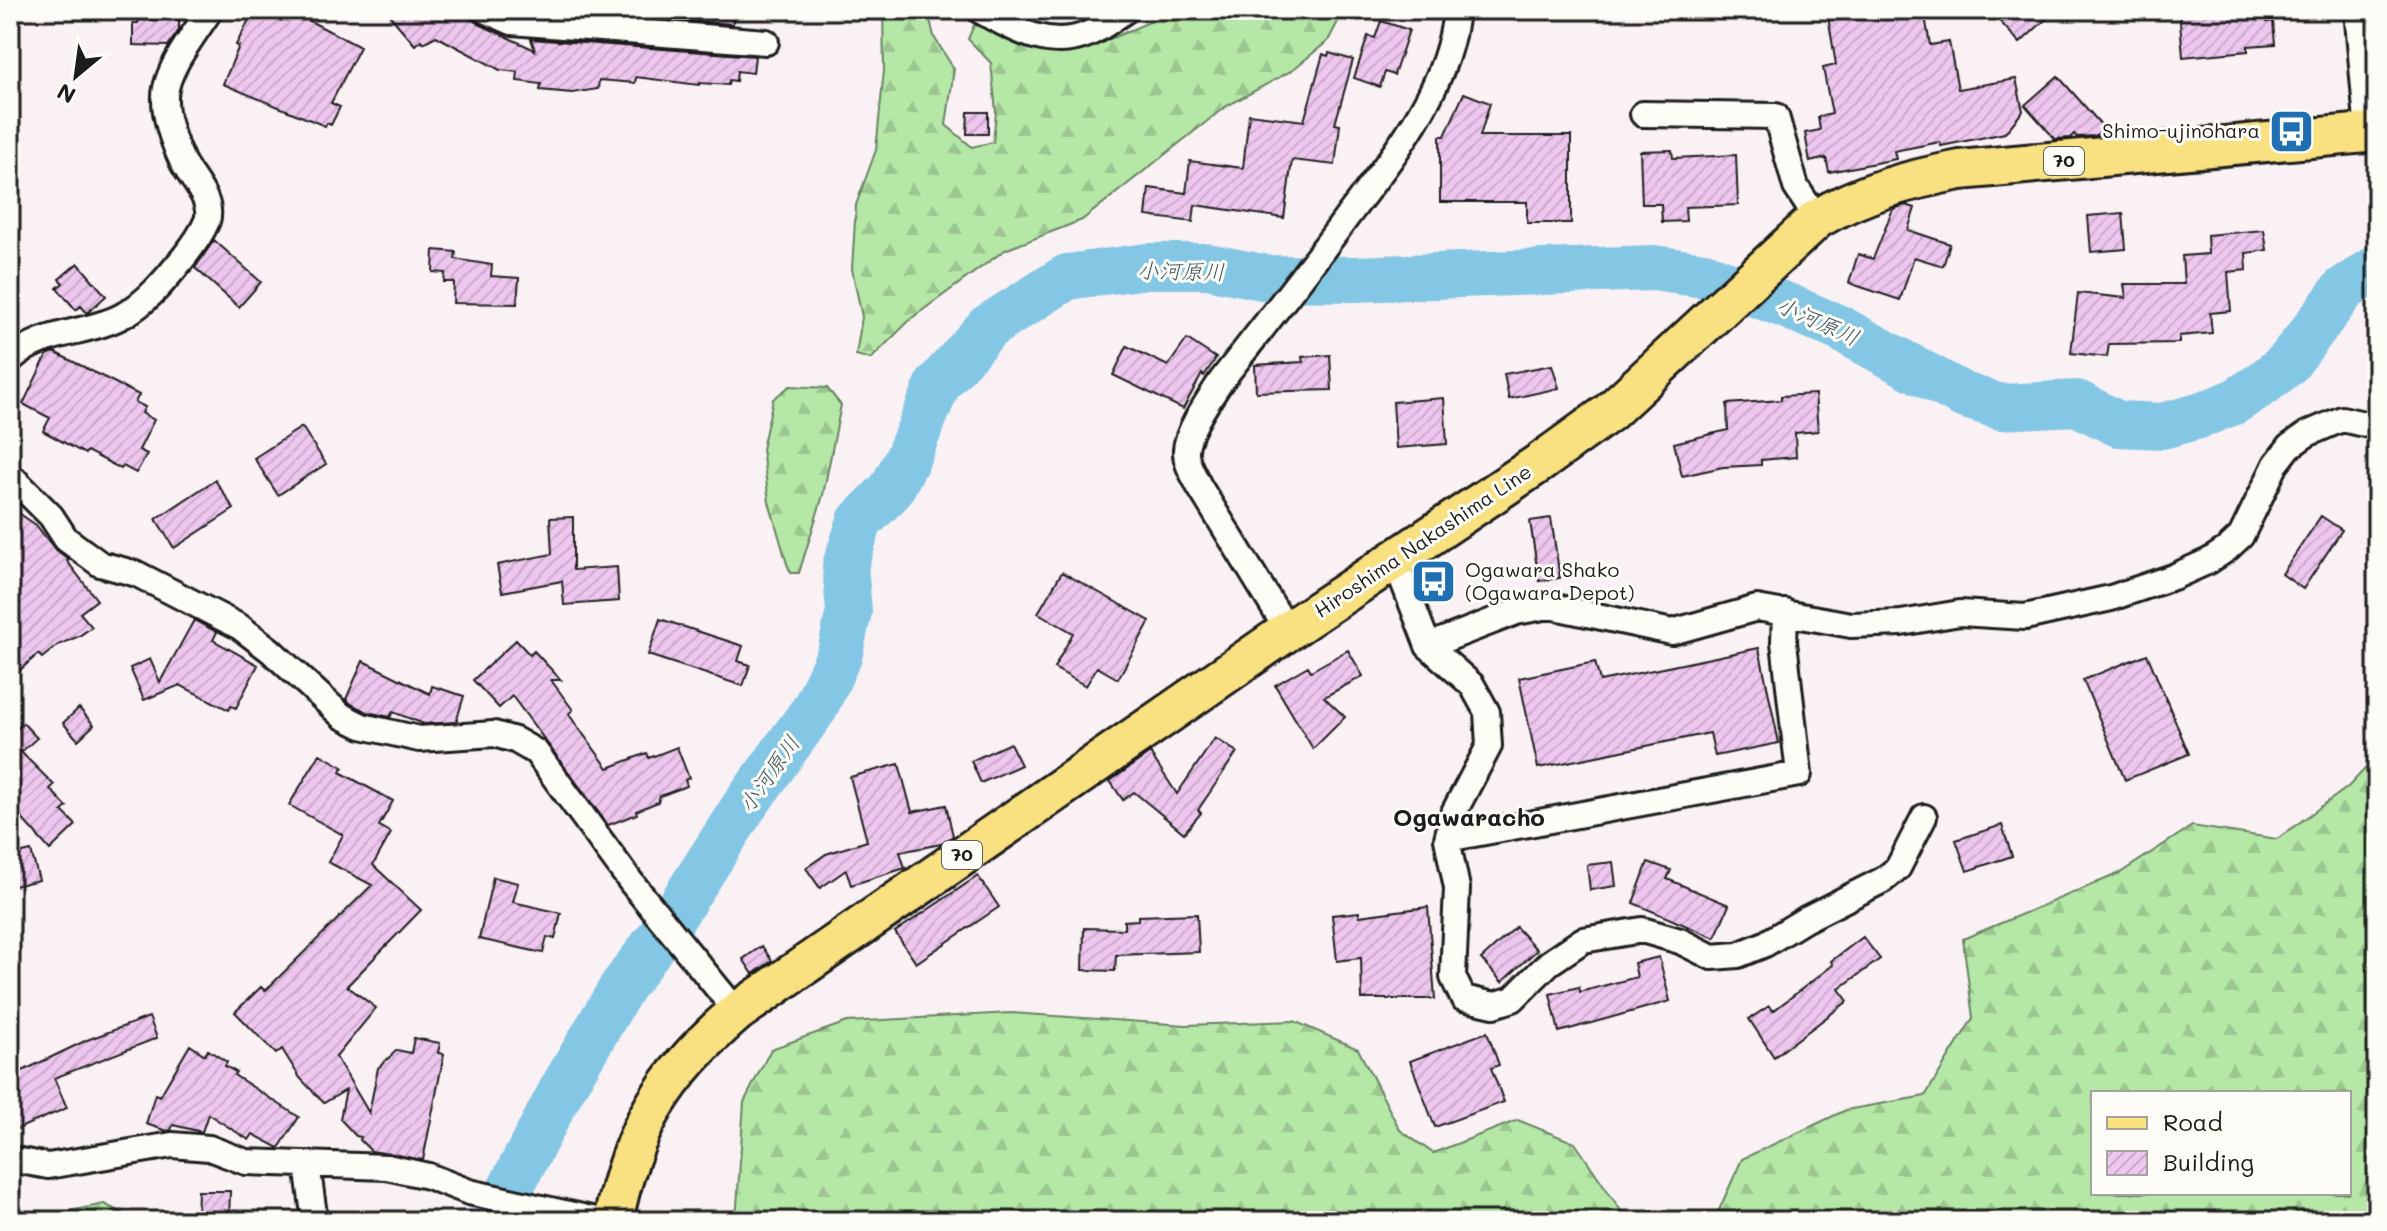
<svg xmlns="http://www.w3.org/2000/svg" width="2387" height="1231" font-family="Mali,'Klee One',sans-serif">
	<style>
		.forest { fill: url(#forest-firs); stroke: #688262; stroke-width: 2; fill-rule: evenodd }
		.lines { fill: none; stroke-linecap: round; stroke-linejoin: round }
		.river { stroke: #84c7e5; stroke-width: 46 }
		.building { fill: url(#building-hatch); stroke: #1c1c1c; stroke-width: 2 }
		.minor-casing { stroke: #1c1c1c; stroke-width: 30 }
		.primary-casing { stroke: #1c1c1c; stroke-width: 44 }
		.minor { stroke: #fdfcf7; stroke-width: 24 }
		.primary { stroke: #f9e181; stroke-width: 38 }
		.labels { text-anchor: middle; stroke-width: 6; stroke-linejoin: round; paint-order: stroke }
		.shield { fill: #fdfcf7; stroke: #605f5e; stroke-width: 2 }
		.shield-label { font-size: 18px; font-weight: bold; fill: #1c1c1c }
		.poi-label { font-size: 20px; fill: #1c1c1c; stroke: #fdfcf7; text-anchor: end }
		.street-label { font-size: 20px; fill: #1c1c1c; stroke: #fdfcf7 }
		.water-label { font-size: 22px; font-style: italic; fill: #405862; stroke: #fdfcf7 }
		.quarter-label { font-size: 24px; font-weight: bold; fill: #1c1c1c; stroke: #fdfcf7 }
	</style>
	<defs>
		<pattern id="forest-firs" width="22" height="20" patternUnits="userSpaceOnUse" patternTransform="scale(2)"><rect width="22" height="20" fill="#b5e7a7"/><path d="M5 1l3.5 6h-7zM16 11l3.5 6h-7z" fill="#9bc68f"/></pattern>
		<pattern id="building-hatch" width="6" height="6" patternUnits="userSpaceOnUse" patternTransform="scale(2)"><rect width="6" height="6" fill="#eec7ef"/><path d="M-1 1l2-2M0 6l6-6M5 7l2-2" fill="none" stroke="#cac"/></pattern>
	</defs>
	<rect width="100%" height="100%" fill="#faf1f5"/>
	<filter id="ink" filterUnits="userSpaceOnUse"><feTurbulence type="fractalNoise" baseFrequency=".0125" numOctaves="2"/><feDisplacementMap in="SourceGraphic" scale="16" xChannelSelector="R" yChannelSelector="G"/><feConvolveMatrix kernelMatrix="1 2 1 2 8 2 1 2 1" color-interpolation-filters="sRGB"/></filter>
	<g filter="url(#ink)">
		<path class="forest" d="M883,10h45l6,27 20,32 -8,56 26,22 21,-5 3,-30 -5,-49 -23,-24 6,-14 67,22 53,-1 62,-27 34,-9h154l-16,31 -37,30 -66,36 -143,113 -77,30 -93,68 -41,41 -15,-4 6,-38 -10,-48 4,-64 20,-55 8,-80z
			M790,386l37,2 14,17 -18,90 -24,78h-8l-4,-9 -18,-62 -7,-53 11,-50z
			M2377,756v465h-663l28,-62 104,-49 79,-14 48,-78 -10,-79 157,-66 72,-47 85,13 71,-52zM2093,1093h256v100h-256z
			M1011,1013l175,12 108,-4 64,28 42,81 33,23 85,-33 57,23 53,78h-892l8,-119 27,-53 76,-27z
			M104,1204l34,17h-86l8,-8z"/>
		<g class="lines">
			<path class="river" d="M498,1221l14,-36 50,-96 60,-102 44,-59 77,-120 72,-100 25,-55 9,-42 -4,-45 15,-45 31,-31 16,-31 31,-75 50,-57 79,-50 80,-11h60l60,12 87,1 299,-11 51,7 83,31 52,22 124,67 38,12 76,-4 41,21 44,2 37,-10 35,-14 28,-18 26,-21 56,-74 33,-21"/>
		</g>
		<path class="building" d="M254,10h54l-4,8 56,29 -29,56 9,4 -9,18 -4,-2 -2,3 -102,-42 16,-38 -3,-1z
			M385,10h72l22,14 56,26 -4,-11 224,17 -2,17 -16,-2 -1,10 -7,-1 -1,5 -28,-2 -1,2 -63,-8 -1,6 -36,-3 -1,9 -26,4 -32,-3 1,-6 -24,-3 1,-9 -18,-2 -64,-34 -13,7 -2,-3 -6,5z
			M551,10h172l11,1 -1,13z
			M1827,10h97l6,35 19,-3 9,47 58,-10 7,32 -18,22 -64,13 -1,-4 -46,9 2,8 -67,13 -3,-14 -16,4 -5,-29 15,-3 -2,-13 14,-3 -9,-46 13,-3z
			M1989,10h67l-36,33z
			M2179,10h87l1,12 6,-1 2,23 -27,2v5l-65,6z
			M139,20h40v10l-11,16 -35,-1v-22h5z
			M1381,21l28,9 -15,45 -9,-3 -5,15 -26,-9 14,-42 7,2z
			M1329,53l24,7 -18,64 5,1 -5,40 -43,-5 -8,58 -89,-13 -2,17 -47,-6 3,-28 37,5 4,-32 53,7 6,-54 55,7 19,-67 5,2z
			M2058,76l46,52 -9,8 -18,1 -3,-3 -4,4 -15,1 -30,-34z
			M1464,93l26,10 -10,33h91v87h-44v-21h-87v-66h5z
			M968,112h20v22h-21z
			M1672,150l1,8 63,-3 2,50 -53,2 1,14 -24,1 -1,-18h-19l-2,-53z
			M1906,205l9,3 -7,22 42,14 -7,22 -29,-9 -14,43 -51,-17 9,-29 15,5 20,-50z
			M2123,213l3,36 -35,3 -3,-36z
			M2264,230l3,20 -21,3 1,17 -19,2 3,39 -21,2 2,20 -33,3v7l-70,1 -2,13 -36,-4 7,-60 48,5 -2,-14h60l-2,-28 26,-2 -1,-19z
			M214,240l47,42 -22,25 -44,-39z
			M434,250l22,2 -1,7 37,6 -1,11 28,2 -2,26 -64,-1 1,-21h-10l1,-9 -12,-1z
			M78,263l28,33 -19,17 -6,-7 -5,4 -19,-22 6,-5 -4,-4z
			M1187,339l29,19 -12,18 -2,-2 -19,35 -70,-34 14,-29 41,20z
			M54,352l85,43 -4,7 10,5 -3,6 12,7 -15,30 8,4 -11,19 -13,-7 -2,3 -34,-18 -2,3 -42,-23 7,-13 -27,-14 24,-49z
			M1330,355l2,35 -76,2 -1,-27 48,-3 -1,-5z
			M1552,365l7,23 -50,11 -5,-25z
			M1815,394l3,37 -23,2 1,24 -35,3v5l-38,2 -41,9 -8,-33 54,-13 -1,-26 54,-4v-4z
			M1444,398l3,46 -51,4 -3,-46z
			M302,427l24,37 -48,31 -24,-37z
			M215,480l19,29 -60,39 -18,-29z
			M10,507l26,18 18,23 15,12 -2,1 30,39 -17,13 12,14 -13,9 -21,9 -16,13 -4,-4 -28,25z
			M2321,516l21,14 -39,59 -21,-15z
			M573,517v53l44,-3 2,34 -55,4 -2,-24 -60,11 -5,-27 55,-11 -2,-36z
			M1551,518l9,60 -21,3 -9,-60z
			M1062,572l88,49 -32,58 -21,-12 -11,19 -32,-18 19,-35 -35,-20z
			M660,619l83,27 -5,15 12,4 -7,21 -95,-31z
			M194,620l23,12 -4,8 45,25 -22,43 -5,-2 -2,4 -49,-25 -36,15 -14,-32 20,-9 10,23z
			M516,640l14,15 4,-4 27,29h-10l22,30 -4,3 1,3 38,52 39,-15 2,5 28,-11 12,31 -4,2 2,6 -27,10 -2,6 -22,9 1,3 -29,11 -96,-129 -13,12 -26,-28z
			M1759,648l20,95 -64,13 -5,-23 -172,35 -19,-90 76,-16 5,19z
			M1348,650l15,26 -39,21 21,20 -32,32 -38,-64 33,-19 3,5z
			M2147,654l42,100 -64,26 -42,-100z
			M363,661l67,33 2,-8 32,10 -8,26 -32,2 -31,-12 -3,5 -23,-5 -16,-8 -5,-5z
			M79,708l15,17 -16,15 -15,-17z
			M23,723l14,15 -16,14 33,33 -4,4 17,18 -5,4 14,14 -26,25 -40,-45v-70z
			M1215,738l22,14 -39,58 3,3 -17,20 -50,-41 -11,8 -13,-19 40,-28 27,41z
			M1010,743l11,22 -40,18 -10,-22z
			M320,754l23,13 -3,5 53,29 -14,25 12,7 -18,32 48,45 -74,76 29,22 -40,49 33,56 9,-45 19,-18 14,3 3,-15 26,5 -2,10 6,1 -21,106 -52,-9 -11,-11 1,-3 -5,-1 -16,-17 6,-29 -22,13 -24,-25 -18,-29 -6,5 -41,-42 26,-25 4,4 107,-106 -44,-23 15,-27 -54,-30z
			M899,764l13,48 34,-7 7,31 -12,8 -41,8 5,16 -54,17 -5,-15 -26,18 -14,-20 20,-14 41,-13 -17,-64z
			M2002,825l10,31 -45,15 -11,-31z
			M31,851l8,29 -29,7v-31z
			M1613,862l3,24 -26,4 -3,-25z
			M1648,862l23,8 -4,9 62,26 -14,33 -82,-35z
			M978,876l21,31 -83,56 -21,-31z
			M493,877l25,6 -5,19 48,11 -6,26 -8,-2 -4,16 -64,-14z
			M1428,907l7,92h-73l-1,-41 -24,3 -5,-46 27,-3v4z
			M1197,914l2,38 -83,3 -1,16 -32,-1 1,-42 40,1v-8l14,-1v-4z
			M1516,927l21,23 -35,32 -21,-23z
			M1863,937l17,22 -41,30 9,12 -74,56 -25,-38 20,-13 4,5 60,-46 -2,-4z
			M762,946l10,15 -19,13 -10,-15z
			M1659,957l11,44 -111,31 -9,-38 29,-7 1,5 57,-15 -3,-14z
			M149,1017l8,21 -103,40 13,30 -57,24v-55l77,-37z
			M1487,1032l12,33 -8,3 13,34 -69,25 -25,-66z
			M190,1045l15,10 3,-5 19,12 -2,4 11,6 -2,3 65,42 -20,31 -26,-14 -4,6 -41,-26 -6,18 -29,-7 -2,5 -4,1 -21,-7 9,-30 5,2z
			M198,1191h32l-1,30h-32z"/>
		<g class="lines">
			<defs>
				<path id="minor" d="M485,10l27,12 254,20
					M979,10c33,18 70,41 109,24 13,-5 26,-16 38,-24
					M2357,10l11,123
					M1643,114l133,2 20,71 21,32
					M10,360c31,-30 76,-25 112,-44 25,-13 45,-38 62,-59 8,-10 18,-24 23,-36 7,-21 -17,-43 -25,-60 -9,-20 -18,-44 -17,-65 1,-27 31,-64 45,-86
					M10,475l41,41 15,23 34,25 37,10 103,53 30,23 72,66 20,10 57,13 75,-5 21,6 21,12 95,130 106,130
					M1395,560l33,86 44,39 15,27 2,34 -36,68 -6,25 10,49 -4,89 10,21 31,7 19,-6 36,-36 34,-23 59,-10 38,11 32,16 26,-2 27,-11 41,-25 77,-39 15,-12 26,-51
					M1288,631l-89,-145c-5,-11 -14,-23 -13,-36 1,-20 24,-52 35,-69 42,-54 85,-108 126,-164 46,-61 102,-128 109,-207
					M1428,646l88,-34 34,-6 122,26 85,-24 94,17 50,-2 59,-10 65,4 86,-19 62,-21 36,-16 18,-12 14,-13 35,-72 14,-18 17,-12 35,-15 35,8
					M1447,839l352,-65 -15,-132 1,-30
					M10,1159l38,7 124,-21 37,3 37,14 141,5 41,9 41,16 131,29
					M307,1165l8,56"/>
				<path id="primary" d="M613,1221c19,-94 52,-147 124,-209l551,-381 250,-167 72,-52 207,-193c45,-27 92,-39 143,-49l417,-38"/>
			</defs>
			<use href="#minor" class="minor-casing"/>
			<use href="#primary" class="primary-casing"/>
			<use href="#minor" class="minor"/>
			<use href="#primary" class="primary"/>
		</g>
	</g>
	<defs>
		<symbol id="bus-square" viewBox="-11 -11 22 22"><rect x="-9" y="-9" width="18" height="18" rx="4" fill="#1f6fb2" stroke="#fdfcf7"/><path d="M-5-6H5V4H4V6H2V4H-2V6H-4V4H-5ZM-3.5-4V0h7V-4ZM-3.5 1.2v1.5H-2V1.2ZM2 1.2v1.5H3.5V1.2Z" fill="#fff"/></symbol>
	</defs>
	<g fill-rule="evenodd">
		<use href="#bus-square" x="2266" y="106" width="51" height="51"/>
		<use href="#bus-square" x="1408" y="556" width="51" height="51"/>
	</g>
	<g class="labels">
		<g class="shield">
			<rect x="2044" y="147" width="40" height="28" rx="6"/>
			<rect x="942" y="841" width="40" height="28" rx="6"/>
		</g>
		<g class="shield-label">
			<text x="2064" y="167">70</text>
			<text x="962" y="861">70</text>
		</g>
		<g class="poi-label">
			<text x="2260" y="138">Shimo-ujinohara</text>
			<text x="1465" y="577" text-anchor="start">Ogawara Shako<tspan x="1465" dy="23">(Ogawara Depot)</tspan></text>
		</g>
		<g class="street-label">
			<text transform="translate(1423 541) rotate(-34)" y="7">Hiroshima Nakashima Line</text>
		</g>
		<g class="water-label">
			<text transform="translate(1181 271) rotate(1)" y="8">小河原川</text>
			<text transform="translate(1818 321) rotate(24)" y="8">小河原川</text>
			<text transform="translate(769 774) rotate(-55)" y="8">小河原川</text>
		</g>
		<g class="quarter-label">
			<text x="1469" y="826">Ogawaracho</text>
		</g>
	</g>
	<rect width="2387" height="1231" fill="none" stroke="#fdfcf7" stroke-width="40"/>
	<rect x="20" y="20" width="2347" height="1191" fill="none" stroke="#1c1c1c" stroke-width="3" filter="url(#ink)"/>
	<rect x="2091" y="1091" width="260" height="104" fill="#fdfcf7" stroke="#a3a29f" stroke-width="2"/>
	<rect x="2107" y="1117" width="40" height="12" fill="#f9e181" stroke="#a3a29f" stroke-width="2"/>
	<text x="2163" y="1131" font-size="24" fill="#1c1c1c">Road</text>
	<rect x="2107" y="1151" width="40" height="24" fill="url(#building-hatch)" stroke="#a3a29f" stroke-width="2"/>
	<text x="2163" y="1171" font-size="24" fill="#1c1c1c">Building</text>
	<g transform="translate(76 76) rotate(209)" stroke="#fdfcf7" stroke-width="6" paint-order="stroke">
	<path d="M0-6L14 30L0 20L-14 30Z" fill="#1c1c1c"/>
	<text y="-12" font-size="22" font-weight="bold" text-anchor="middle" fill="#1c1c1c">N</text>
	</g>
</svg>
